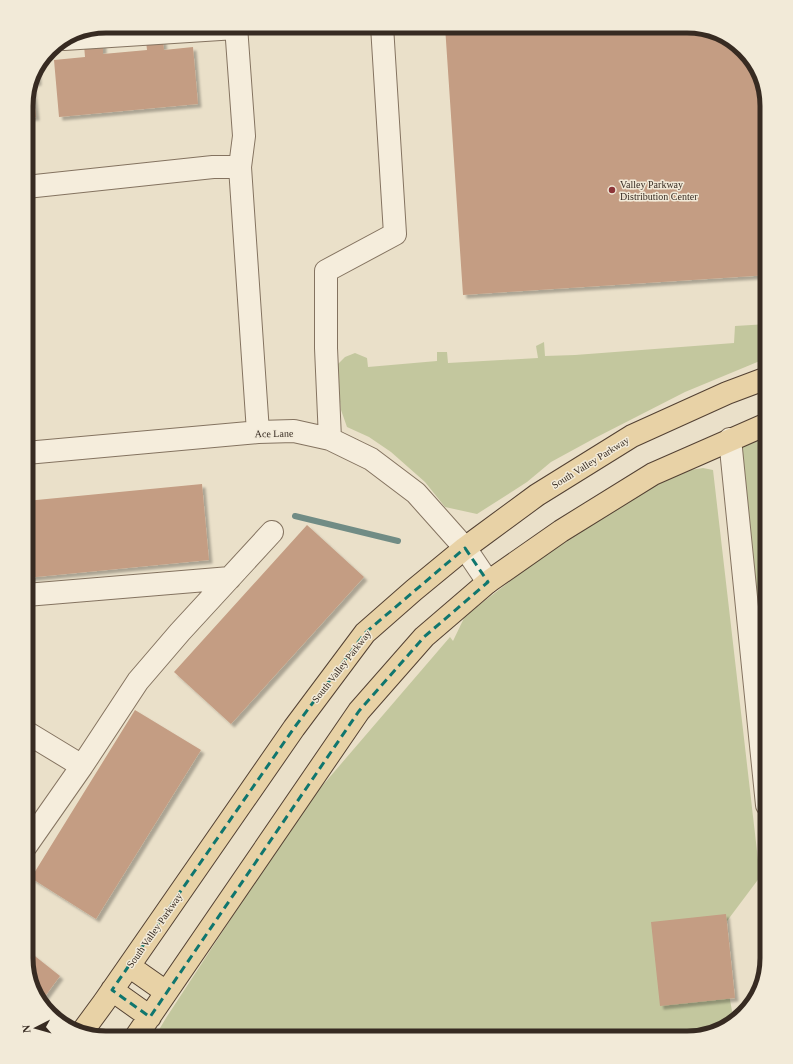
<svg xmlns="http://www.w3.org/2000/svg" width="793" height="1064" font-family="Georgia,serif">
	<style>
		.green { fill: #c3c79e }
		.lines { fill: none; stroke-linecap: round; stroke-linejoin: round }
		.stream { stroke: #718c85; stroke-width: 6 }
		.building { fill: #c49d83; filter: url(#shadow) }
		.minor-casing { stroke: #847360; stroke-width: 24 }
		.major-casing { stroke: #534133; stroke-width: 24 }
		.minor { stroke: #f5eddc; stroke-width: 22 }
		.major { stroke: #e8d2a6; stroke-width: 22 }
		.marked { fill: none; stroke: #0f766e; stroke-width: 3; stroke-dasharray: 8 5; stroke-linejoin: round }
		.poi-dot { fill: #8d3639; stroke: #f2ead8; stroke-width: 1.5 }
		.labels { text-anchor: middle; stroke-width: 3; stroke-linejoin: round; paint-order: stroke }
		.poi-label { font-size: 10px; fill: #372b22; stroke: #f2ead8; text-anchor: start }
		.street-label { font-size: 10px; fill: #372b22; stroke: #f2ead8 }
		.rim { fill: none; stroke: #372b22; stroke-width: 5 }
	</style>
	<defs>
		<filter id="shadow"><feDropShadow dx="3.5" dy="3.5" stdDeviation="1" flood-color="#0004"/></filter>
	</defs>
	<rect width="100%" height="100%" fill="#eae0c9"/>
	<path class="green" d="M767,324v34l-82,34 -90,46 -44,24 -24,20 -50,32 -32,-7 -20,-25 -34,-30 -22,-15 -22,-10 -6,-17 -5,-44 9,-9 10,-4 12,5 1,9 69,-6v-9h10l1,11 90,-5 -2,-12 8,-4 1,14 30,-1 159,-12 1,-17z
		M767,436v268l-28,-256z
		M703,468l10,2 47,407 -42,56 16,89 -3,3 -43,13h-534l12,-20 138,-211 146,-170 3,4 12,-25 127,-98 80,-45z"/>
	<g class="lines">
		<path class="stream" d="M295,516l103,25"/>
	</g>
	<path class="building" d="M445,26h247l35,11 27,25 13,44v169l-304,20z
		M163,40l1,10 29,-3 5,57 -139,13 -5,-57 31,-3 -1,-12 19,-2v11l44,-4 -1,-9z
		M37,67l1,15 -6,1 4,34 -10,1v-18l8,-30z
		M202,484l7,76 -183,18v-77z
		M307,525l57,52 -133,147 -57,-52z
		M135,710l66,40 -105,169 -65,-41z
		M726,914l9,84 -75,8 -9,-84z
		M26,949l34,27 -20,27 -14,-45z"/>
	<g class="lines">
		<defs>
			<path id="minor" d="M236,26l8,110 -4,31 18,265
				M64,39l172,-11
				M26,187l187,-20h27
				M330,439l-4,-91v-77l69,-37 -13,-208
				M730,439l37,366
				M26,453l232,-21 36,-1 36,8 41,20 45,34 49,55 23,34
				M26,595l204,-17
				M26,732l56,34
				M26,846l56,-80 56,-85 42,-49 92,-100"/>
			<path id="major" d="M129,966l37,26
				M112,990l38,27
				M82,1032l22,-30 190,-274 71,-95 49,-43 51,-42 72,-53 95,-59 95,-43 40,-15
				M135,1038l224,-327 65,-74 64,-55 73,-51 92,-57 114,-50"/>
		</defs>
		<use href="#minor" class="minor-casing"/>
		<use href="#major" class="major-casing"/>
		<use href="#minor" class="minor"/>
		<use href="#major" class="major"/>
	</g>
	<path class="marked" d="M465,548l23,34 -64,55 -65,74 -209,306 -38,-27 182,-262 71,-95z"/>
	<circle class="poi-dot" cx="612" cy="190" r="4"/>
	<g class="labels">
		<g class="poi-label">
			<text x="620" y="188">Valley Parkway<tspan x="620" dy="12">Distribution Center</tspan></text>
		</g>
		<g class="street-label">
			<text transform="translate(274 433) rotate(-1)" y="4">Ace Lane</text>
			<text transform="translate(590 462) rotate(-32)" y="4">South Valley Parkway</text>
			<text transform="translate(341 666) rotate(-52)" y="4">South Valley Parkway</text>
			<text transform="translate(154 930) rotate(-55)" y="4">South Valley Parkway</text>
		</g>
	</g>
	<path d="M0 0H793V1064H0ZM106 33H687A73 73 0 0 1 760 106V958A73 73 0 0 1 687 1031H106A73 73 0 0 1 33 958V106A73 73 0 0 1 106 33Z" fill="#f2ead8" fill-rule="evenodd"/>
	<path class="rim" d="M106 33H687A73 73 0 0 1 760 106V958A73 73 0 0 1 687 1031H106A73 73 0 0 1 33 958V106A73 73 0 0 1 106 33Z"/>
	<g transform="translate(36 1028) rotate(264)" stroke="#f2ead8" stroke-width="3" paint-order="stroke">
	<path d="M0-3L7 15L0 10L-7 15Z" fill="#372b22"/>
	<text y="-6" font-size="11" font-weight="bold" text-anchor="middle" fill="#372b22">N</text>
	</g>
</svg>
